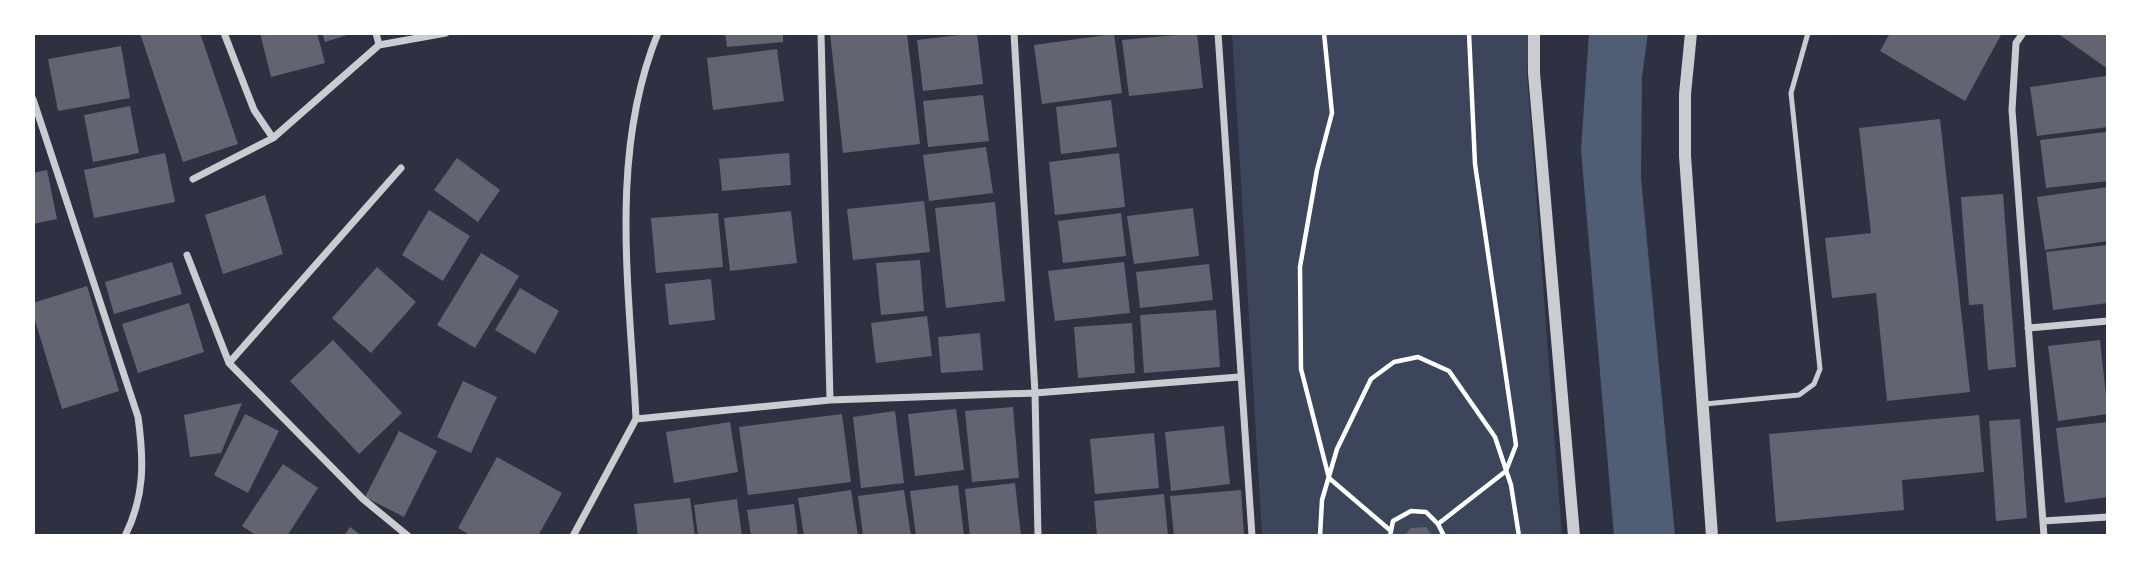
<svg xmlns="http://www.w3.org/2000/svg" width="2141" height="569" font-family="'Varela Round',sans-serif">
	<style>
		.green { fill: #3c4559 }
		.water { fill: #4f5d75 }
		.building { fill: #626471 }
		.lines { fill: none; stroke-linecap: round; stroke-linejoin: round }
		.path { stroke: #fff; stroke-width: 4.5 }
		.service { stroke: #caccd0; stroke-width: 5 }
		.minor { stroke: #caccd0; stroke-width: 7 }
		.tertiary { stroke: #caccd0; stroke-width: 12 }
	</style>
	<rect width="100%" height="100%" fill="#2d3142"/>
	<path class="green" d="M1232,33h299l-4,40 35,463h-300z"/>
	<path class="water" d="M1589,33h59l-6,44 -1,101 34,358h-61l-33,-386z"/>
	<path class="building" d="M140,33h60l38,111 -55,18z
		M260,33h57l8,30 -54,14z
		M322,33h28v1l-25,8z
		M725,33h58v9l-56,5z
		M830,33h77l13,111 -77,9z
		M977,33l6,51 -60,7 -6,-51z
		M1197,33l6,55 -74,8 -7,-56z
		M1890,33h112l-37,68 -85,-50z
		M2057,33h51v36z
		M1114,34l8,59 -80,11 -8,-59z
		M121,46l9,52 -72,13 -10,-52z
		M777,49l7,52 -71,9 -6,-52z
		M2106,76l2,51 -71,9 -7,-49z
		M983,95l6,46 -61,6 -5,-46z
		M1111,100l6,47 -56,7 -5,-47z
		M130,106l9,47 -46,9 -9,-47z
		M1940,119l30,273 -83,9 -11,-108 -44,5 -7,-60 46,-5 -12,-105z
		M2106,132l2,49 -62,7 -6,-48z
		M986,147l7,46 -64,8 -6,-46z
		M165,153l10,49 -81,16 -10,-48z
		M789,153l2,32 -69,6 -3,-32z
		M1119,153l6,54 -70,8 -6,-53z
		M457,158l43,32 -22,32 -44,-32z
		M47,170l10,49 -24,5v-51z
		M2108,187v54l-63,9 -8,-53z
		M2003,194l13,173 -28,3 -5,-66 -14,1 -8,-108z
		M265,195l18,59 -60,20 -18,-59z
		M924,201l6,51 -77,8 -6,-51z
		M995,202l10,99 -59,7 -11,-100z
		M1193,208l6,48 -65,8 -7,-48z
		M429,210l41,26 -27,45 -41,-26z
		M791,211l6,52 -67,8 -6,-53z
		M718,213l5,54 -67,6 -5,-55z
		M1121,213l5,43 -63,7 -5,-42z
		M2108,245v58l-55,7 -7,-58z
		M481,253l38,23 -44,72 -38,-23z
		M920,260l4,51 -43,4 -5,-52z
		M172,262l10,32 -68,20 -9,-32z
		M1124,262l6,51 -75,8 -7,-50z
		M1209,264l4,36 -73,8 -4,-36z
		M377,267l39,35 -45,51 -39,-35z
		M711,279l4,41 -46,5 -4,-41z
		M87,286l32,105 -57,18 -29,-95v-11z
		M520,288l39,23 -24,43 -40,-24z
		M189,303l15,49 -66,21 -16,-49z
		M1216,310l4,57 -76,6 -4,-58z
		M927,316l5,40 -56,7 -5,-40z
		M1132,323l3,50 -57,5 -4,-51z
		M980,333l3,37 -42,3 -3,-36z
		M333,340l69,73 -43,41 -69,-73z
		M2100,340l8,74 -50,7 -10,-75z
		M463,381l34,16 -26,56 -34,-16z
		M242,403l-21,50 -31,4 -6,-42z
		M1013,407l6,71 -47,4 -7,-71z
		M956,409l8,61 -49,6 -7,-62z
		M895,411l9,72 -43,5 -8,-71z
		M245,414l34,17 -31,62 -34,-18z
		M842,414l9,68 -103,13 -9,-68z
		M1979,415l5,57 -82,8 2,30 -128,12 -7,-88z
		M2020,419l7,99 -31,3 -7,-100z
		M730,422l8,50 -64,11 -8,-51z
		M2108,422v75l-43,6 -9,-75z
		M1224,426l6,58 -59,7 -6,-59z
		M399,431l38,20 -33,66 -39,-20z
		M1154,433l5,55 -64,6 -5,-55z
		M497,457l65,36 -24,43h-67l-13,-8z
		M283,464l35,24 -31,48h-30l-15,-10z
		M1015,483l6,53h-51l-5,-47z
		M958,485l6,51h-48l-6,-45z
		M851,490l7,46h-54l-6,-38z
		M904,490l7,46h-48l-5,-40z
		M1241,490l3,45 -70,1 -4,-40z
		M1164,494l4,42h-71l-3,-35z
		M690,498l5,38h-57l-4,-32z
		M737,499l5,37h-44l-4,-31z
		M794,504l4,32h-47l-4,-26z
		M350,527l12,9h-18z
		M1426,527l7,9h-29l7,-8z"/>
	<g class="lines">
		<path class="path" d="M1324,33l8,80 -15,57 -17,97 1,102 28,109 62,53
			M1438,524l68,-53 10,-26 -41,-281 -6,-131
			M1320,536l2,-36 15,-51 34,-70 23,-17 24,-5 31,14 46,66 16,48 8,51
			M1390,536l3,-15 18,-10 15,1 12,12 6,12"/>
		<path class="service" d="M1705,404l94,-9 15,-11 6,-15 -29,-276 17,-60"/>
		<path class="minor" d="M224,33l30,77 19,28 106,-93 67,-12
			M376,33l3,12
			M821,33l9,367
			M1014,33l21,360 3,143
			M1218,33l34,503
			M2023,33l-7,10 -4,67 32,426
			M33,99l105,318c6,43 7,79 -13,119
			M401,168l-172,195 134,136 45,37
			M193,179l80,-41
			M187,255l42,108
			M2028,328l80,-7
			M636,419c-6,-128 -28,-264 22,-386
			M2043,521l65,-4
			M573,536l63,-117 194,-19 205,-7 204,-16"/>
		<path class="tertiary" d="M1534,33v40l40,463
			M1691,33l-6,61v62l27,380"/>
	</g>
	<rect width="2141" height="569" fill="none" stroke="#ffffff" stroke-width="70"/>
</svg>
